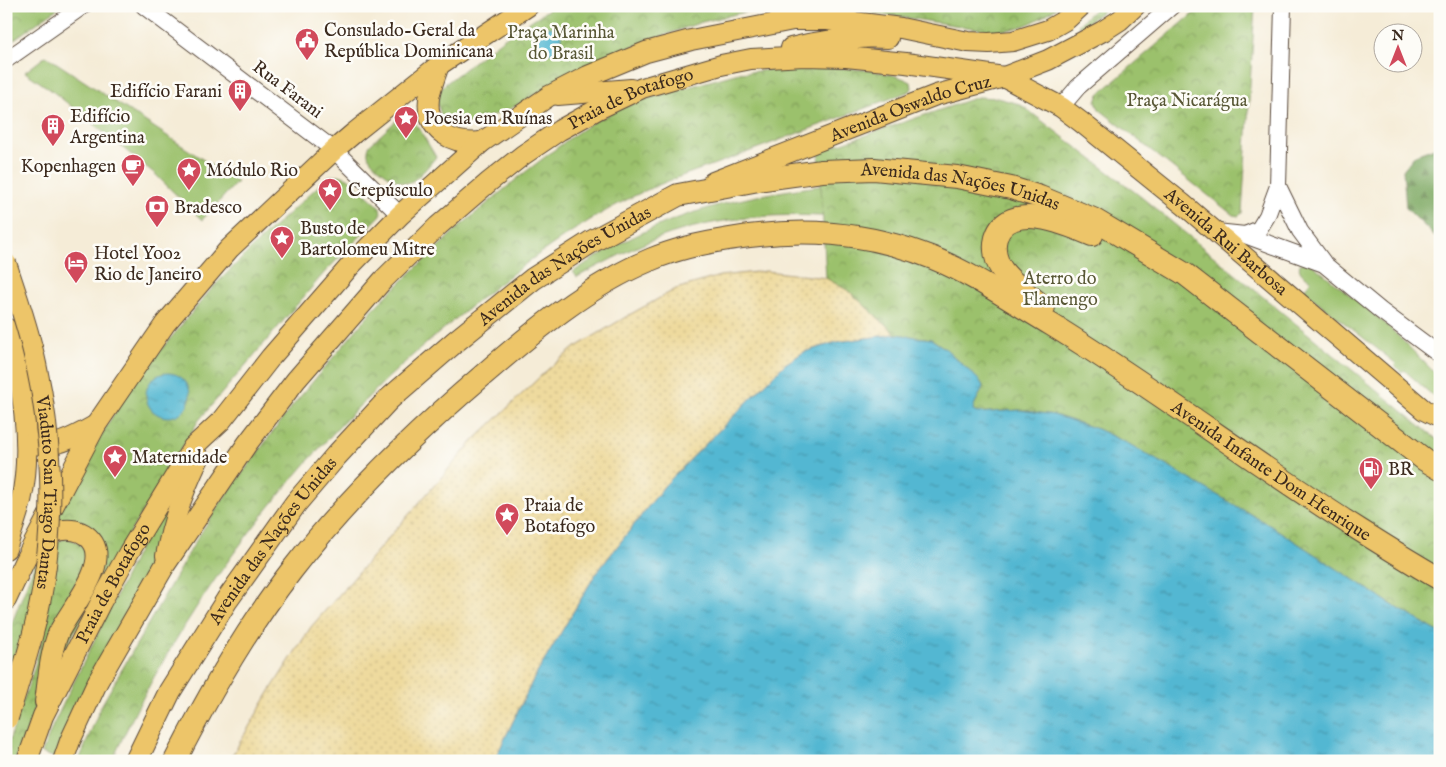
<svg xmlns="http://www.w3.org/2000/svg" width="1446" height="767" font-family="'IM FELL English',serif">
	<style>
		.green { fill: #9bc16c; stroke: #6b7645 }
		.forest { fill: url(#forest-firs); stroke: #5c683f }
		.sand { fill: url(#sand-dots); stroke: #94825e }
		.park { fill: url(#park-crowns); stroke: #6b7645 }
		.water { fill: url(#water-ripples); stroke: #477078 }
		.lines { fill: none; stroke-linecap: round; stroke-linejoin: round }
		.minor-casing { stroke: #57473a; stroke-width: 18 }
		.major-casing { stroke: #57473a; stroke-width: 22 }
		.highway-casing { stroke: #57473a; stroke-width: 24 }
		.minor { stroke: #fff; stroke-width: 16 }
		.major { stroke: #edc569; stroke-width: 20 }
		.highway { stroke: #edc569; stroke-width: 22 }
		.major-bridge-casing { stroke: #57473a; stroke-width: 22; stroke-linecap: butt }
		.major-bridge { stroke: #edc569; stroke-width: 20 }
		.labels { text-anchor: middle; stroke-width: 5; stroke-linejoin: round; paint-order: stroke }
		.poi-label { font-size: 18px; fill: #3b2a1e; stroke: #fdfcf7; text-anchor: start }
		.park-label { font-size: 18px; fill: #585735; stroke: #fdfcf7 }
		.street-label { font-size: 18px; fill: #3b2a1e; stroke: #fdfcf7 }
	</style>
	<defs>
		<pattern id="forest-firs" width="22" height="20" patternUnits="userSpaceOnUse" patternTransform="scale(1.25)"><rect width="22" height="20" fill="#7ca760"/><path d="M5 1l3.5 6h-7zM16 11l3.5 6h-7z" fill="#67884f"/></pattern>
		<pattern id="sand-dots" width="8" height="8" patternUnits="userSpaceOnUse" patternTransform="scale(1.25)"><rect width="8" height="8" fill="#eeda9e"/><path d="M2 2h.1M6 6h.1" fill="none" stroke="#cdbb88" stroke-width="1.8" stroke-linecap="round"/></pattern>
		<pattern id="park-crowns" width="20" height="18" patternUnits="userSpaceOnUse" patternTransform="scale(1.25)"><rect width="20" height="18" fill="#9bc16c"/><path d="M2 6a3 3 0 1 1 6 0M12 15a3 3 0 1 1 6 0" fill="none" stroke="#809d58"/></pattern>
		<pattern id="water-ripples" width="26" height="14" patternUnits="userSpaceOnUse" patternTransform="scale(1.25)"><rect width="26" height="14" fill="#53b7d2"/><path d="M2 4q2-2 4 0t4 0M15 11q2-2 4 0t4 0" fill="none" stroke="#4695aa"/></pattern>
	</defs>
	<rect width="100%" height="100%" fill="#fdfcf7"/>
	<filter id="ink" filterUnits="userSpaceOnUse"><feTurbulence type="fractalNoise" baseFrequency=".02" numOctaves="2"/><feDisplacementMap in="SourceGraphic" scale="10" xChannelSelector="R" yChannelSelector="G"/><feConvolveMatrix kernelMatrix="1 2 1 2 8 2 1 2 1" color-interpolation-filters="sRGB"/></filter>
	<filter id="wash" filterUnits="userSpaceOnUse"><feTurbulence type="fractalNoise" baseFrequency=".0096" numOctaves="4" result="noise"/><feDisplacementMap in="SourceGraphic" scale="20" xChannelSelector="R" yChannelSelector="G"/><feGaussianBlur stdDeviation="1.12" result="paint"/><feColorMatrix in="noise" values="0 0 0 0 0 0 0 0 0 0 0 0 0 0 0 0 0 1.4 0 .05"/><feComposite in="paint" operator="in"/></filter>
	<g filter="url(#wash)">
		<rect width="100%" height="100%" fill="#f5ecd7"/>
		<path class="green" d="M46,56l191,126 -35,38 -48,-47 -103,-83 -26,-18z
			M838,184l-3,33c-62,-5 -128,1 -187,25 -24,10 -48,23 -71,35l-4,-5c82,-56 167,-78 265,-88z
			M1305,262l9,4 73,59 53,53v24l-36,-32 -2,2 -8,-6 2,-2 -2,-2 -89,-70v-4l6,-8c-6,-4 -14,-7 -11,-16z
			M167,500l6,12 -20,53 -41,73 -57,120 -13,-5 11,-28 88,-180z"/>
		<path class="forest" d="M1440,146v95l-34,-33 -3,-38 12,-15z"/>
		<path class="sand" d="M766,271l60,7 23,13 47,43 -59,8 -33,10 -19,12 -120,121 -70,90 -62,105 -39,81h-265l41,-70 41,-64 162,-186 73,-70 28,-23 55,-33 47,-26 44,-13z"/>
		<path class="park" d="M6,6h55l-55,39z
			M554,6h505c-21,15 -40,25 -66,25l-145,-22 -28,-1 -71,3 -47,11 -88,31 -37,19 -71,39 -36,12 -16,1 -12,-7 -5,-14 3,-13 4,-5 59,-46z
			M1098,6h11l-29,22 -2,-3z
			M1202,6h53l-13,207 -3,3 -6,-1 -134,-106 -3,-7 3,-8z
			M800,67c32,1 83,0 111,15l1,6 -2,3c-59,23 -118,44 -178,67 -33,12 -68,23 -100,39 -57,28 -108,67 -157,106 -29,24 -59,48 -86,74 -112,106 -214,242 -277,384h-33l22,-55 96,-167 22,-34 70,-95 89,-106 81,-77 60,-50 52,-40 22,-15 31,-15 25,-9 90,-25z
			M978,97l19,1 23,6 120,92 300,246v191l-51,-30 -113,-74 -147,-85 -32,-15 -43,-14 -34,-5 -43,3 -4,-2c0,-8 8,-16 10,-25l-3,-5 -34,-32 -15,-10 -35,-5 -47,-43 -23,-13 -7,-127z
			M405,115h4l3,2 24,40c-6,7 -20,25 -29,26 -8,2 -35,-18 -38,-26 -2,-4 -1,-7 0,-11l32,-30z
			M339,175l9,3 32,29 1,8 -57,58 -125,147 -83,135 -56,103 1,-9 40,-85 -41,-43 -2,-13 63,-106 15,-22 78,-94 50,-50 62,-57 4,-3z
			M68,538c14,5 19,11 18,26l-33,62 -22,95 -16,40h-9v-11l28,-81 15,-56h-17l-26,83v-57l25,-66 7,-17 13,-13z"/>
		<path class="water" d="M536 40a13 13 0 1 1 26 0a13 13 0 1 1-26 0Z
			M896,334l35,5 15,10 34,32 3,5c-2,9 -10,17 -10,25l4,2 43,-3 34,5 43,14 32,15 147,85 113,74 51,30v128h-946l39,-81 62,-105 70,-90 120,-121 19,-12 33,-10z
			M146 395a22 22 0 1 1 44 0a22 22 0 1 1-44 0Z"/>
	</g>
	<g filter="url(#ink)">
		<g class="lines">
			<defs>
				<path id="minor" d="M144,6l190,144 66,65
					M6,60l77,-54
					M1061,107l17,-20 94,-81
					M1278,186l22,45 23,31
					M1216,232l29,3 14,-6 8,-13 11,-30 5,-180
					M1245,235l79,29 57,47 59,44"/>
				<g id="major">
					<path d="M791,48c32,-8 64,-12 97,-10"/>
					<path d="M439,65c-4,11 -8,22 -10,33 -4,34 24,47 53,44"/>
					<path d="M558,95l73,-6"/>
					<path id="s1" d="M713,182l223,-87 68,-18 44,-17 55,-29 17,-11 15,-14"/>
					<path d="M6,328c17,50 27,121 15,173 -4,16 -10,32 -15,48"/>
					<path d="M31,443c21,8 47,-8 65,-18"/>
					<path d="M38,545c7,-8 15,-15 26,-15 11,-1 20,2 27,10 21,24 -23,71 -33,94 -8,19 -10,47 -13,68"/>
					<path d="M166,556c6,-34 18,-67 33,-98"/>
					<path d="M6,600l18,-38 72,-137 69,-101 64,-75 105,-99 20,-17 85,-68 89,-59"/>
					<path id="s2" d="M27,761l16,-45 58,-114 28,-50 64,-105 28,-26 50,-64 80,-92 49,-50 82,-73 67,-46 39,-20 58,-24 45,-12 102,-20h44l64,8 67,14 21,1 24,-2 35,-11 19,-11 14,-13"/>
					<path id="s3" d="M63,761l7,-20 28,-60 67,-116 82,-121 49,-64 87,-100 55,-54 51,-44 34,-27 37,-25 38,-21 44,-21 79,-23 30,-6 53,-3 42,1 60,6 98,14 57,30 20,15 103,83 240,205 16,8"/>
				</g>
				<g id="highway">
					<path d="M1044,307c-14,-11 -30,-22 -41,-36 -7,-8 -10,-22 -7,-33 12,-39 71,-14 96,-3"/>
					<path id="s4" d="M136,761l34,-70 57,-91 69,-97 40,-47 52,-56 68,-59 77,-62 58,-37 87,-47 86,-16 58,-8 52,-2 83,8 54,11 29,9 53,22 92,55 240,186 15,9"/>
					<path id="s5" d="M175,761c34,-67 71,-132 117,-191 55,-71 121,-135 190,-194 52,-45 105,-90 170,-117 24,-10 51,-16 77,-20 72,-12 137,-8 204,19 42,17 80,44 119,67 104,64 202,138 306,204 27,17 54,34 82,50"/>
				</g>
			</defs>
			<use href="#minor" class="minor-casing"/>
			<use href="#major" class="major-casing"/>
			<use href="#highway" class="highway-casing"/>
			<use href="#minor" class="minor"/>
			<use href="#major" class="major"/>
			<use href="#highway" class="highway"/>
			<defs>
				<g id="major-bridge">
					<path id="s6" d="M6,263c11,33 23,67 30,101 16,72 19,150 7,222 -7,45 -22,88 -35,132"/>
				</g>
			</defs>
			<use href="#major-bridge" class="major-bridge-casing"/>
			<use href="#major-bridge" class="major-bridge"/>
		</g>
	</g>
	<defs>
		<symbol id="civic-pin" viewBox="-11 -11 22 30"><path d="M0 17L-7.5 6A9.5 9.5 0 1 1 7.5 6Z" fill="#d1495b" stroke="#fdfcf7"/><path d="M-.6-6.5H3V-4.5H.6V-3L4-1V1h2V6H-6V1h2V-1L-.6-3ZM-1.2 2.5V6h2.4V2.5Z" fill="#fff"/></symbol>
		<symbol id="building-pin" viewBox="-11 -11 22 30"><path d="M0 17L-7.5 6A9.5 9.5 0 1 1 7.5 6Z" fill="#d1495b" stroke="#fdfcf7"/><path d="M-4-6H4V6H1V3H-1V6H-4ZM-2.5-4.3h1.7v1.8h-1.7ZM.8-4.3h1.7v1.8H.8ZM-2.5-1h1.7V.8h-1.7ZM.8-1h1.7V.8H.8Z" fill="#fff"/></symbol>
		<symbol id="sight-pin" viewBox="-11 -11 22 30"><path d="M0 17L-7.5 6A9.5 9.5 0 1 1 7.5 6Z" fill="#d1495b" stroke="#fdfcf7"/><path d="M0-6L1.8-2.2L6-1.7L2.9 1.2L3.7 5.4L0 3.3L-3.7 5.4L-2.9 1.2L-6-1.7L-1.8-2.2Z" fill="#fff"/></symbol>
		<symbol id="cafe-pin" viewBox="-11 -11 22 30"><path d="M0 17L-7.5 6A9.5 9.5 0 1 1 7.5 6Z" fill="#d1495b" stroke="#fdfcf7"/><path d="M-5.5-4.5H6V0H3Q3 3.5 0 3.5H-2.5Q-5.5 3.5-5.5 0ZM3-3.2v2h1.7v-2ZM-6 4.5H4V6H-6Z" fill="#fff"/></symbol>
		<symbol id="bank-pin" viewBox="-11 -11 22 30"><path d="M0 17L-7.5 6A9.5 9.5 0 1 1 7.5 6Z" fill="#d1495b" stroke="#fdfcf7"/><path d="M-6-4H6V4H-6ZM0-2.3a2.3 2.3 0 1 0 0 4.6a2.3 2.3 0 1 0 0-4.6Z" fill="#fff"/></symbol>
		<symbol id="hotel-pin" viewBox="-11 -11 22 30"><path d="M0 17L-7.5 6A9.5 9.5 0 1 1 7.5 6Z" fill="#d1495b" stroke="#fdfcf7"/><path d="M-6-4.5h1.5V1H6V5H4.5V3h-9V5H-6ZM-4 0a1.8 1.8 0 1 1 3.6 0ZM.5 0V-2.5h3Q6-2.5 6 0Z" fill="#fff"/></symbol>
		<symbol id="fuel-pin" viewBox="-11 -11 22 30"><path d="M0 17L-7.5 6A9.5 9.5 0 1 1 7.5 6Z" fill="#d1495b" stroke="#fdfcf7"/><path d="M-5.5-6h7V0h2V4h1.3V-2.5L3-4.5l.8-.8L6-3V5H2.5V1h-1V6h-7ZM-4.2-4.7v3.2H.2V-4.7Z" fill="#fff"/></symbol>
	</defs>
	<g fill-rule="evenodd">
		<use href="#civic-pin" x="293" y="26" width="28" height="38"/>
		<use href="#building-pin" x="226" y="77" width="28" height="38"/>
		<use href="#sight-pin" x="392" y="104" width="28" height="38"/>
		<use href="#building-pin" x="39" y="112" width="28" height="38"/>
		<use href="#cafe-pin" x="119" y="152" width="28" height="38"/>
		<use href="#sight-pin" x="175" y="156" width="28" height="38"/>
		<use href="#sight-pin" x="316" y="176" width="28" height="38"/>
		<use href="#bank-pin" x="143" y="193" width="28" height="38"/>
		<use href="#sight-pin" x="268" y="224" width="28" height="38"/>
		<use href="#hotel-pin" x="62" y="249" width="28" height="38"/>
		<use href="#sight-pin" x="101" y="443" width="28" height="38"/>
		<use href="#fuel-pin" x="1357" y="455" width="28" height="38"/>
		<use href="#sight-pin" x="493" y="501" width="28" height="38"/>
	</g>
	<g class="labels">
		<g class="poi-label">
			<text x="324" y="36">Consulado-Geral da<tspan x="324" dy="21">República Dominicana</tspan></text>
			<text x="222" y="97" text-anchor="end">Edifício Farani</text>
			<text x="70" y="122">Edifício<tspan x="70" dy="21">Argentina</tspan></text>
			<text x="424" y="124">Poesia em Ruínas</text>
			<text x="116" y="172" text-anchor="end">Kopenhagen</text>
			<text x="206" y="176">Módulo Rio</text>
			<text x="348" y="196">Crepúsculo</text>
			<text x="174" y="213">Bradesco</text>
			<text x="300" y="234">Busto de<tspan x="300" dy="21">Bartolomeu Mitre</tspan></text>
			<text x="94" y="259">Hotel Yoo2<tspan x="94" dy="21">Rio de Janeiro</tspan></text>
			<text x="132" y="463">Maternidade</text>
			<text x="1388" y="475">BR</text>
			<text x="524" y="511">Praia de<tspan x="524" dy="21">Botafogo</tspan></text>
		</g>
		<g class="park-label">
			<text x="561" y="38">Praça Marinha<tspan x="561" dy="21">do Brasil</tspan></text>
			<text x="1187" y="106">Praça Nicarágua</text>
			<text x="1060" y="284">Aterro do<tspan x="1060" dy="21">Flamengo</tspan></text>
		</g>
		<g class="street-label">
			<text transform="translate(288 89) rotate(37)" y="6">Rua Farani</text>
			<text dy="6" stroke="none"><textPath href="#s3" startOffset="891">Praia de Botafogo</textPath></text>
			<text dy="6" stroke="none"><textPath href="#s1" startOffset="211">Avenida Oswaldo Cruz</textPath></text>
			<text dy="6" stroke="none"><textPath href="#s4" startOffset="1085">Avenida das Nações Unidas</textPath></text>
			<text dy="6" stroke="none"><textPath href="#s3" startOffset="1550">Avenida Rui Barbosa</textPath></text>
			<text dy="6" stroke="none"><textPath href="#s4" startOffset="665">Avenida das Nações Unidas</textPath></text>
			<text dy="6" stroke="none"><textPath href="#s5" startOffset="1391">Avenida Infante Dom Henrique</textPath></text>
			<text dy="6" stroke="none"><textPath href="#s6" startOffset="235">Viaduto San Tiago Dantas</textPath></text>
			<text dy="6" stroke="none"><textPath href="#s4" startOffset="260">Avenida das Nações Unidas</textPath></text>
			<text dy="6" stroke="none"><textPath href="#s2" startOffset="198">Praia de Botafogo</textPath></text>
		</g>
	</g>
	<rect width="1446" height="767" fill="none" stroke="#fdfcf7" stroke-width="25"/>
	<g transform="translate(1398 48)"><circle r="24" fill="#fdfcf7" stroke="#afa8a0"/>
	<path d="M0-4L9 19L0 12L-9 19Z" fill="#d1495b"/>
	<text y="-8" font-size="14" font-weight="bold" text-anchor="middle" fill="#3b2a1e">N</text>
	</g>
</svg>
